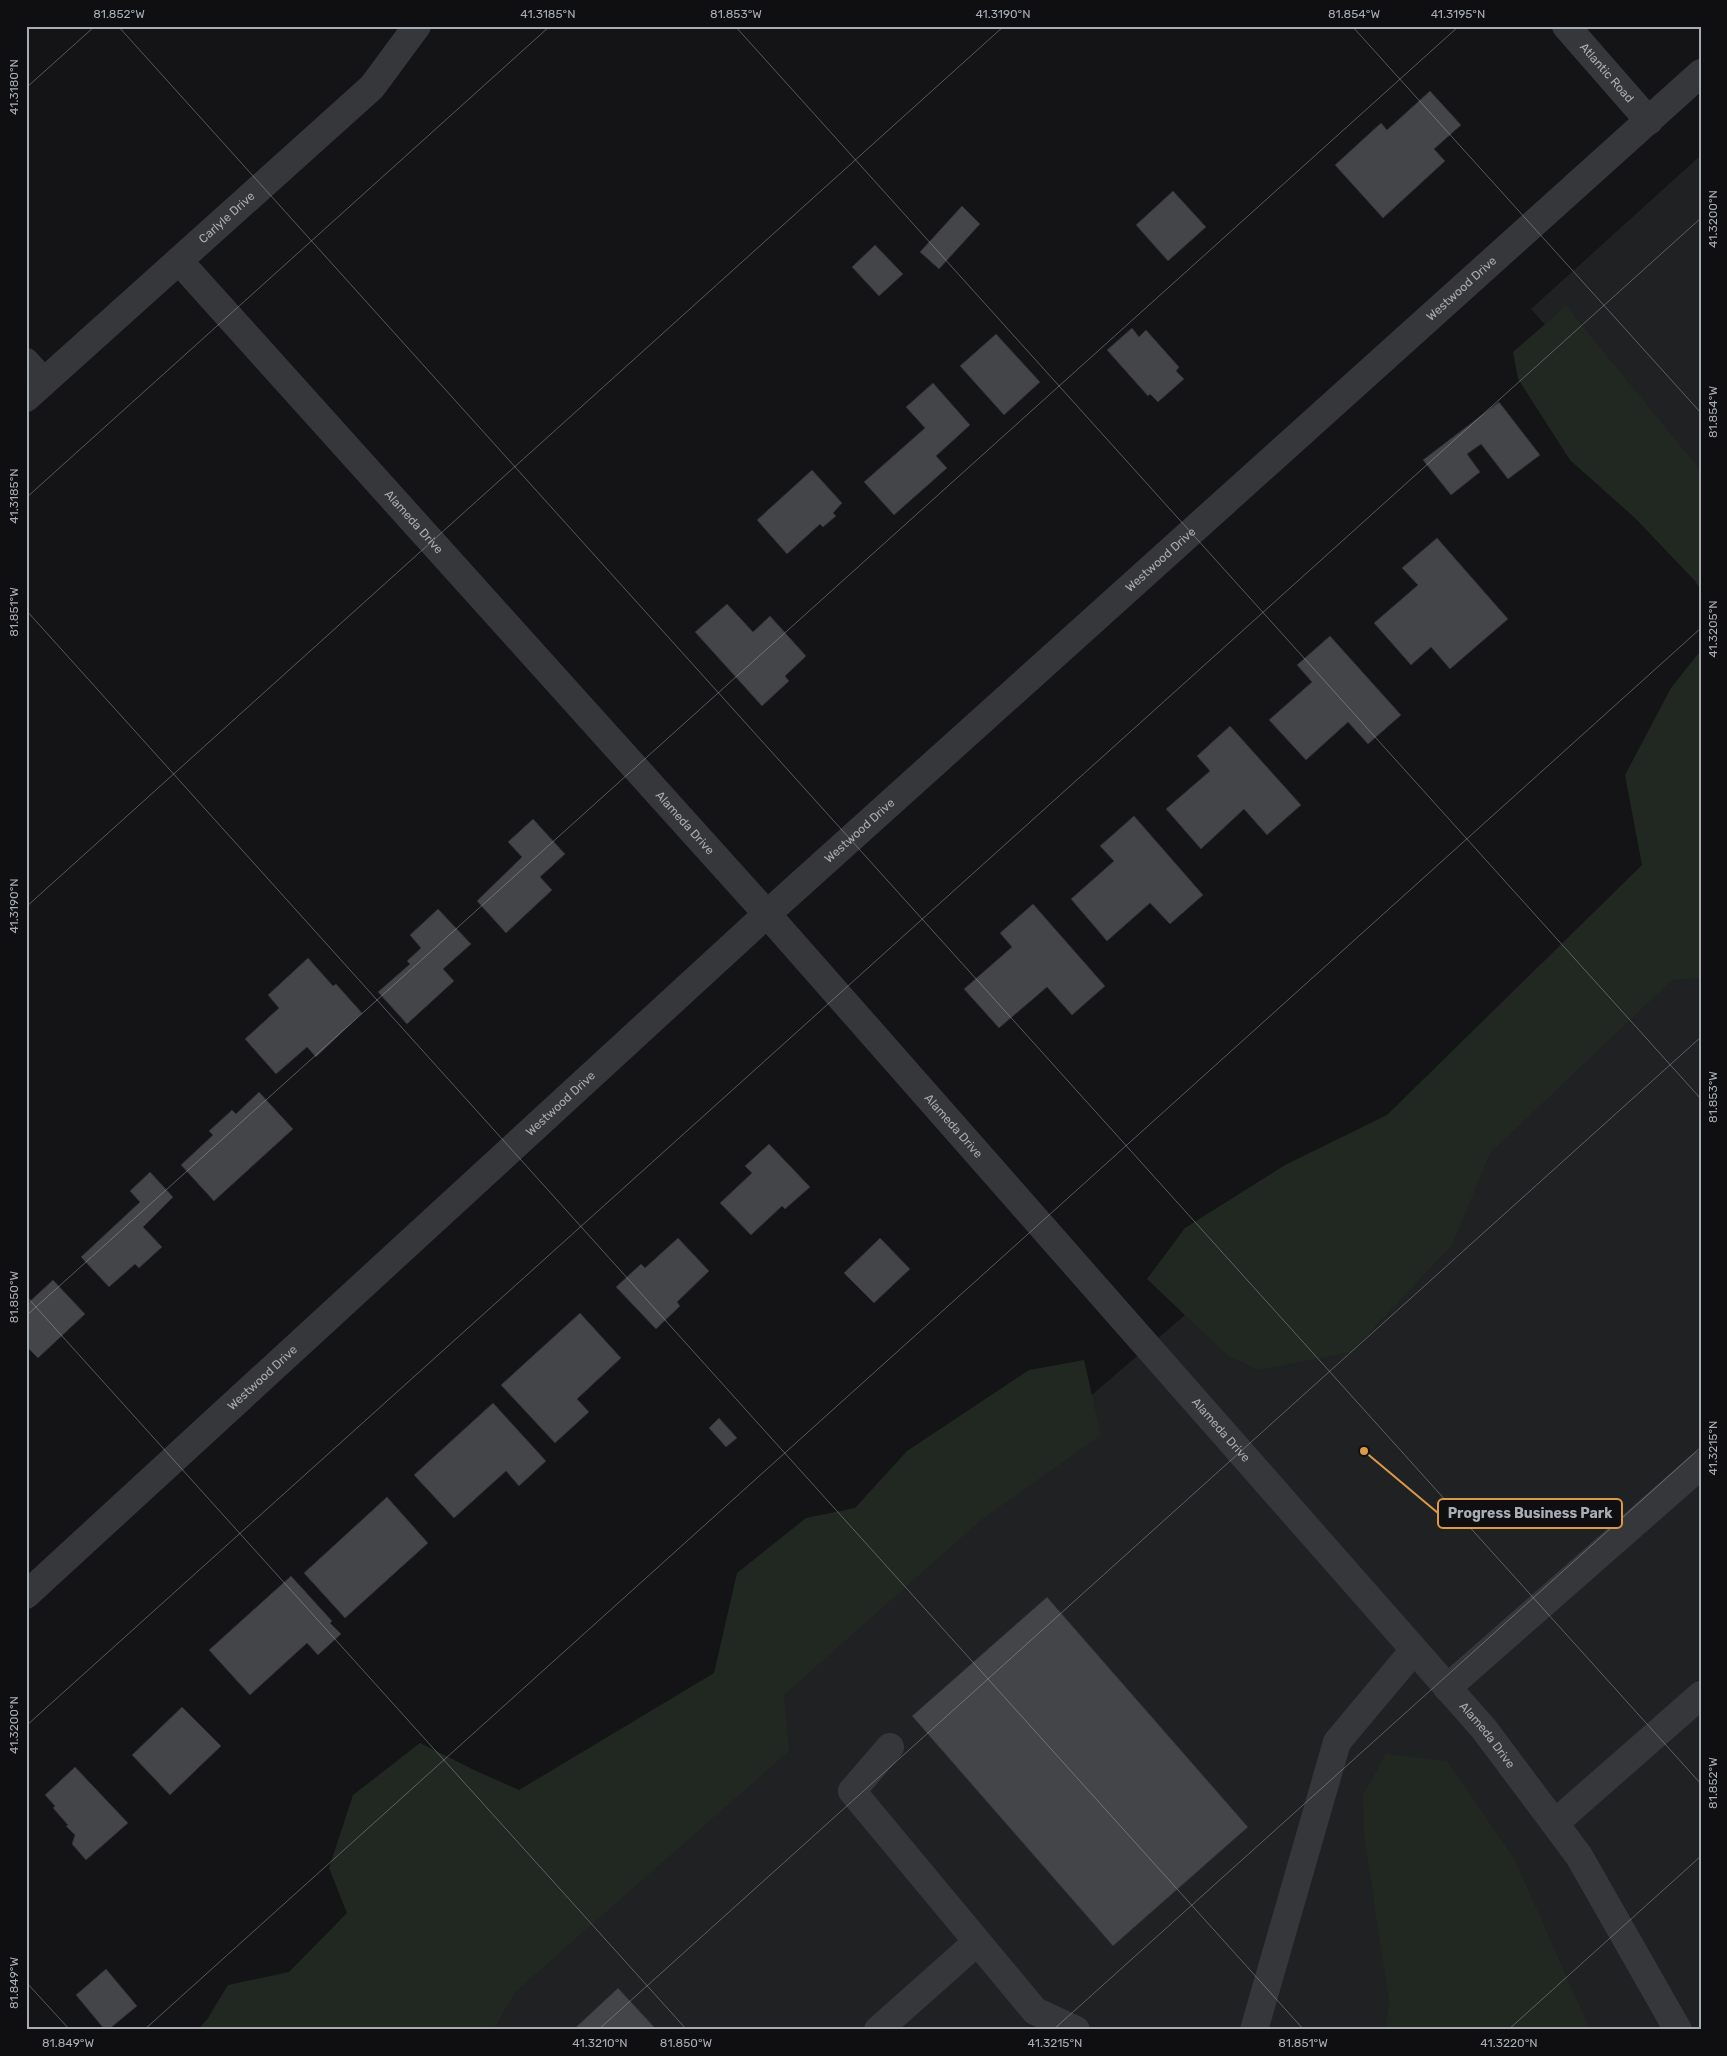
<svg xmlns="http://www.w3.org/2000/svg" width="1727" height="2056" font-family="Rubik,sans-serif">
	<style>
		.built { fill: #202123 }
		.green { fill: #212821 }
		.building { fill: #434548; stroke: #2f2f32 }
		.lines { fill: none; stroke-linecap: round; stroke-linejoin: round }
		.minor { stroke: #36373a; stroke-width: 28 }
		.ticks { fill: none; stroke: #a8adb4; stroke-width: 1; stroke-opacity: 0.45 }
		.labels { text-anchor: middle; stroke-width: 5; stroke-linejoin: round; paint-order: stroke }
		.street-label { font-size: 12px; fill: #a8adb4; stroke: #0f0f11 }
		.leader { fill: none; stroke: #dd9a45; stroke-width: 2 }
		.callout-dot { fill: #dd9a45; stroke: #0f0f11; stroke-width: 2 }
		.callout { fill: #0f0f11; stroke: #dd9a45; stroke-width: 2 }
		.callout-label { font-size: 14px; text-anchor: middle; font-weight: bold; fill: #a8adb4 }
		.neatline { fill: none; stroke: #a8adb4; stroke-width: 2 }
		.ticks-label { font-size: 12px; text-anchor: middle; fill: #a8adb4 }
	</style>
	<rect width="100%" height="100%" fill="#141416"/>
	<path class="built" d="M1701,155v344l-170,-190z
		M1701,872v1158h-1349z"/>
	<path class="green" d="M1566,306l135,165v119l-6,-9 -60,-63 -65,-58 -52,-81 -5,-27z
		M1701,650v328l-29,2 -182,173 -38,92 -101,107 -93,18 -31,-15 -80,-76 38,-51 100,-63 102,-50 255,-250 -17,-90 46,-87z
		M1084,1360l17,75 -120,85 -197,175 5,56 -274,241 -22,38h-295l10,-12 20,-33 61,-13 58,-59 -18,-45 24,-73 67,-52 54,27 45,20 195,-117 23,-100 69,-55 49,-10 52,-57 122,-81z
		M1386,1754l61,7 68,99 75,170h-204l3,-29 -25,-166 -1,-40z"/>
	<path class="building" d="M1430,91l31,34 -27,24 11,12 -62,57 -48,-53 46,-42 6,7z
		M1173,191l33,36 -38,34 -32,-36z
		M962,206l18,18 -41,45 -19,-17z
		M875,245l28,29 -24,22 -27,-29z
		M1132,328l7,9 7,-7 33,37 -3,4 8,8 -26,23 -8,-8 -2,2 -41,-46z
		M996,334l44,48 -36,33 -44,-49z
		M933,383l37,42 -34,31 11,12 -53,47 -30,-33 61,-54 -19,-21z
		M1499,402l41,53 -32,24 -27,-35 -14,10 13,18 -29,23 -28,-35z
		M812,470l30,33 -9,10 3,3 -13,11 -3,-3 -33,30 -30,-34z
		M1437,538l71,81 -58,50 -19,-22 -20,18 -37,-42 44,-38 -16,-17z
		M727,604l26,28 17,-16 36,40 -21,20 4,5 -27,25 -67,-74z
		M1330,636l71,79 -33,29 -20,-22 -42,38 -37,-40 43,-38 -15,-17z
		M1230,726l71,79 -34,30 -23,-26 -43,40 -35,-40 44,-38 -13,-15z
		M1134,816l69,79 -33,29 -20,-21 -43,38 -36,-42 43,-38 -14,-15z
		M533,819l32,35 -25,23 12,13 -46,43 -29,-32 45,-44 -14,-15z
		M1033,904l72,82 -33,29 -25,-28 -48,41 -35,-39 48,-42 -12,-14z
		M438,909l33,35 -28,25 11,12 -47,43 -29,-32 32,-28 -3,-3 14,-13 -11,-13z
		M308,958l25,28 3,-2 26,29 -46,44 -9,-10 -31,27 -31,-35 34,-31 -11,-13z
		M259,1092l34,37 -79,72 -33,-36 32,-30 -4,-4 23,-21 4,4z
		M769,1144l41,43 -25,22 -3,-3 -31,29 -31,-32 32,-30 -7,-7z
		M150,1172l23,25 -30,30 19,20 -23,21 -4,-4 -26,23 -28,-30 59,-55 -10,-11z
		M678,1238l31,33 -32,31 3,4 -24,23 -40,-42 25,-23 4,4z
		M880,1238l30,31 -36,34 -30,-30z
		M53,1280l32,34 -47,44 -12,-12v-41z
		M580,1313l41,45 -44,41 12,13 -34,31 -54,-58z
		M493,1403l53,58 -27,25 -13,-15 -52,47 -40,-43z
		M719,1418l18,20 -11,9 -17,-19z
		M387,1497l41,46 -83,75 -41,-45z
		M291,1576l41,45 -2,2 11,11 -23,21 -11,-12 -57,52 -41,-45z
		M1047,1597l201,230 -135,119 -201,-230z
		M182,1707l39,39 -51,49 -38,-40z
		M75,1767l53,56 -42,37 -14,-16 3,-9 -9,-9 2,-1 -15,-17 2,-2 -10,-11z
		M106,1969l31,37 -29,24h-3l-29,-35z
		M618,1988l39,42h-84z"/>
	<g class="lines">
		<g class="minor">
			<path id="s1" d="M1566,26l83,95"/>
			<path id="s2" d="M179,261l588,653 717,815 95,127 99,174"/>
			<path d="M26,362l18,20"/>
			<path id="s3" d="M26,398l346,-311 45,-61"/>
			<path id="s4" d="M26,1595l741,-681 934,-841"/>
			<path d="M1447,1688l254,-223"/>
			<path d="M890,1747l-38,44 183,220 41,19"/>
			<path d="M1555,1823l146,-128"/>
			<path d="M878,2030l99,-88"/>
			<path d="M1254,2030l83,-288 77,-92"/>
		</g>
	</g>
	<path class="ticks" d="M118,26l1583,1758M735,26l966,1073M1352,26l349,387M26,88l69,-62M26,498l524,-472M26,610l1278,1420M26,907l978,-881M26,1296l661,734M26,1316l1433,-1290M26,1726l1675,-1508M26,1982l44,48M144,2030l1557,-1402M598,2030l1103,-993M1053,2030l648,-583M1508,2030l193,-174"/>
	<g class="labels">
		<g class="street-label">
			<text dy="4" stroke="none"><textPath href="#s1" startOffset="62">Atlantic Road</textPath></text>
			<text dy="4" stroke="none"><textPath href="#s3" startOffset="270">Carlyle Drive</textPath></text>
			<text dy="4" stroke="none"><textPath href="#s4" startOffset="1941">Westwood Drive</textPath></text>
			<text dy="4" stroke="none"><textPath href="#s2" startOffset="351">Alameda Drive</textPath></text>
			<text dy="4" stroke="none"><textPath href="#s4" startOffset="1536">Westwood Drive</textPath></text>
			<text dy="4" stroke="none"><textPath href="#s2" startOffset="756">Alameda Drive</textPath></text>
			<text dy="4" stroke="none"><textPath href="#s4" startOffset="1131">Westwood Drive</textPath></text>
			<text dy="4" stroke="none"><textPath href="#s4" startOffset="726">Westwood Drive</textPath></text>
			<text dy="4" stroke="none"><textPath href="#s2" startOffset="1161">Alameda Drive</textPath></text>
			<text dy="4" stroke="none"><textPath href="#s4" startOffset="321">Westwood Drive</textPath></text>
			<text dy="4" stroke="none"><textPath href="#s2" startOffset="1566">Alameda Drive</textPath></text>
			<text dy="4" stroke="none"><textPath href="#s2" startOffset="1971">Alameda Drive</textPath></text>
		</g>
	</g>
	<path class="leader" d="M1364 1451L1438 1513"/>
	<circle class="callout-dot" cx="1364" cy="1451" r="5"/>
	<rect class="callout" x="1438" y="1499" width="184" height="29" rx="5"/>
	<g class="callout-label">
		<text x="1530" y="1518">Progress Business Park</text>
	</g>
	<rect width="1727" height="2056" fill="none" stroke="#0f0f11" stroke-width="55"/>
	<rect x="28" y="28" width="1672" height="2000" class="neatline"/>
	<g class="ticks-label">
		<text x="119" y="18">81.852°W</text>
		<text x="548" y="18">41.3185°N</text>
		<text x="736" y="18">81.853°W</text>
		<text x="1003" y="18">41.3190°N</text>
		<text x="1354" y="18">81.854°W</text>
		<text x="1458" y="18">41.3195°N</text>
		<text transform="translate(14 87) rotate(-90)" y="4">41.3180°N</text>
		<text transform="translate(1713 219) rotate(-90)" y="4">41.3200°N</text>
		<text transform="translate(1713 412) rotate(-90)" y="4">81.854°W</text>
		<text transform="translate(14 496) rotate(-90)" y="4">41.3185°N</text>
		<text transform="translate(14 612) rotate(-90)" y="4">81.851°W</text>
		<text transform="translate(1713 629) rotate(-90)" y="4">41.3205°N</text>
		<text transform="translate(14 906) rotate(-90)" y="4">41.3190°N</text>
		<text transform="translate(1713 1097) rotate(-90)" y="4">81.853°W</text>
		<text transform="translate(14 1297) rotate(-90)" y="4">81.850°W</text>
		<text transform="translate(1713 1448) rotate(-90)" y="4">41.3215°N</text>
		<text transform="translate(14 1725) rotate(-90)" y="4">41.3200°N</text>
		<text transform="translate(1713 1783) rotate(-90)" y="4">81.852°W</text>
		<text transform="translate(14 1983) rotate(-90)" y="4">81.849°W</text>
		<text x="68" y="2047">81.849°W</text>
		<text x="600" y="2047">41.3210°N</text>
		<text x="686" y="2047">81.850°W</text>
		<text x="1055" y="2047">41.3215°N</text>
		<text x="1303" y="2047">81.851°W</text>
		<text x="1509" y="2047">41.3220°N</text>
	</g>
</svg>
